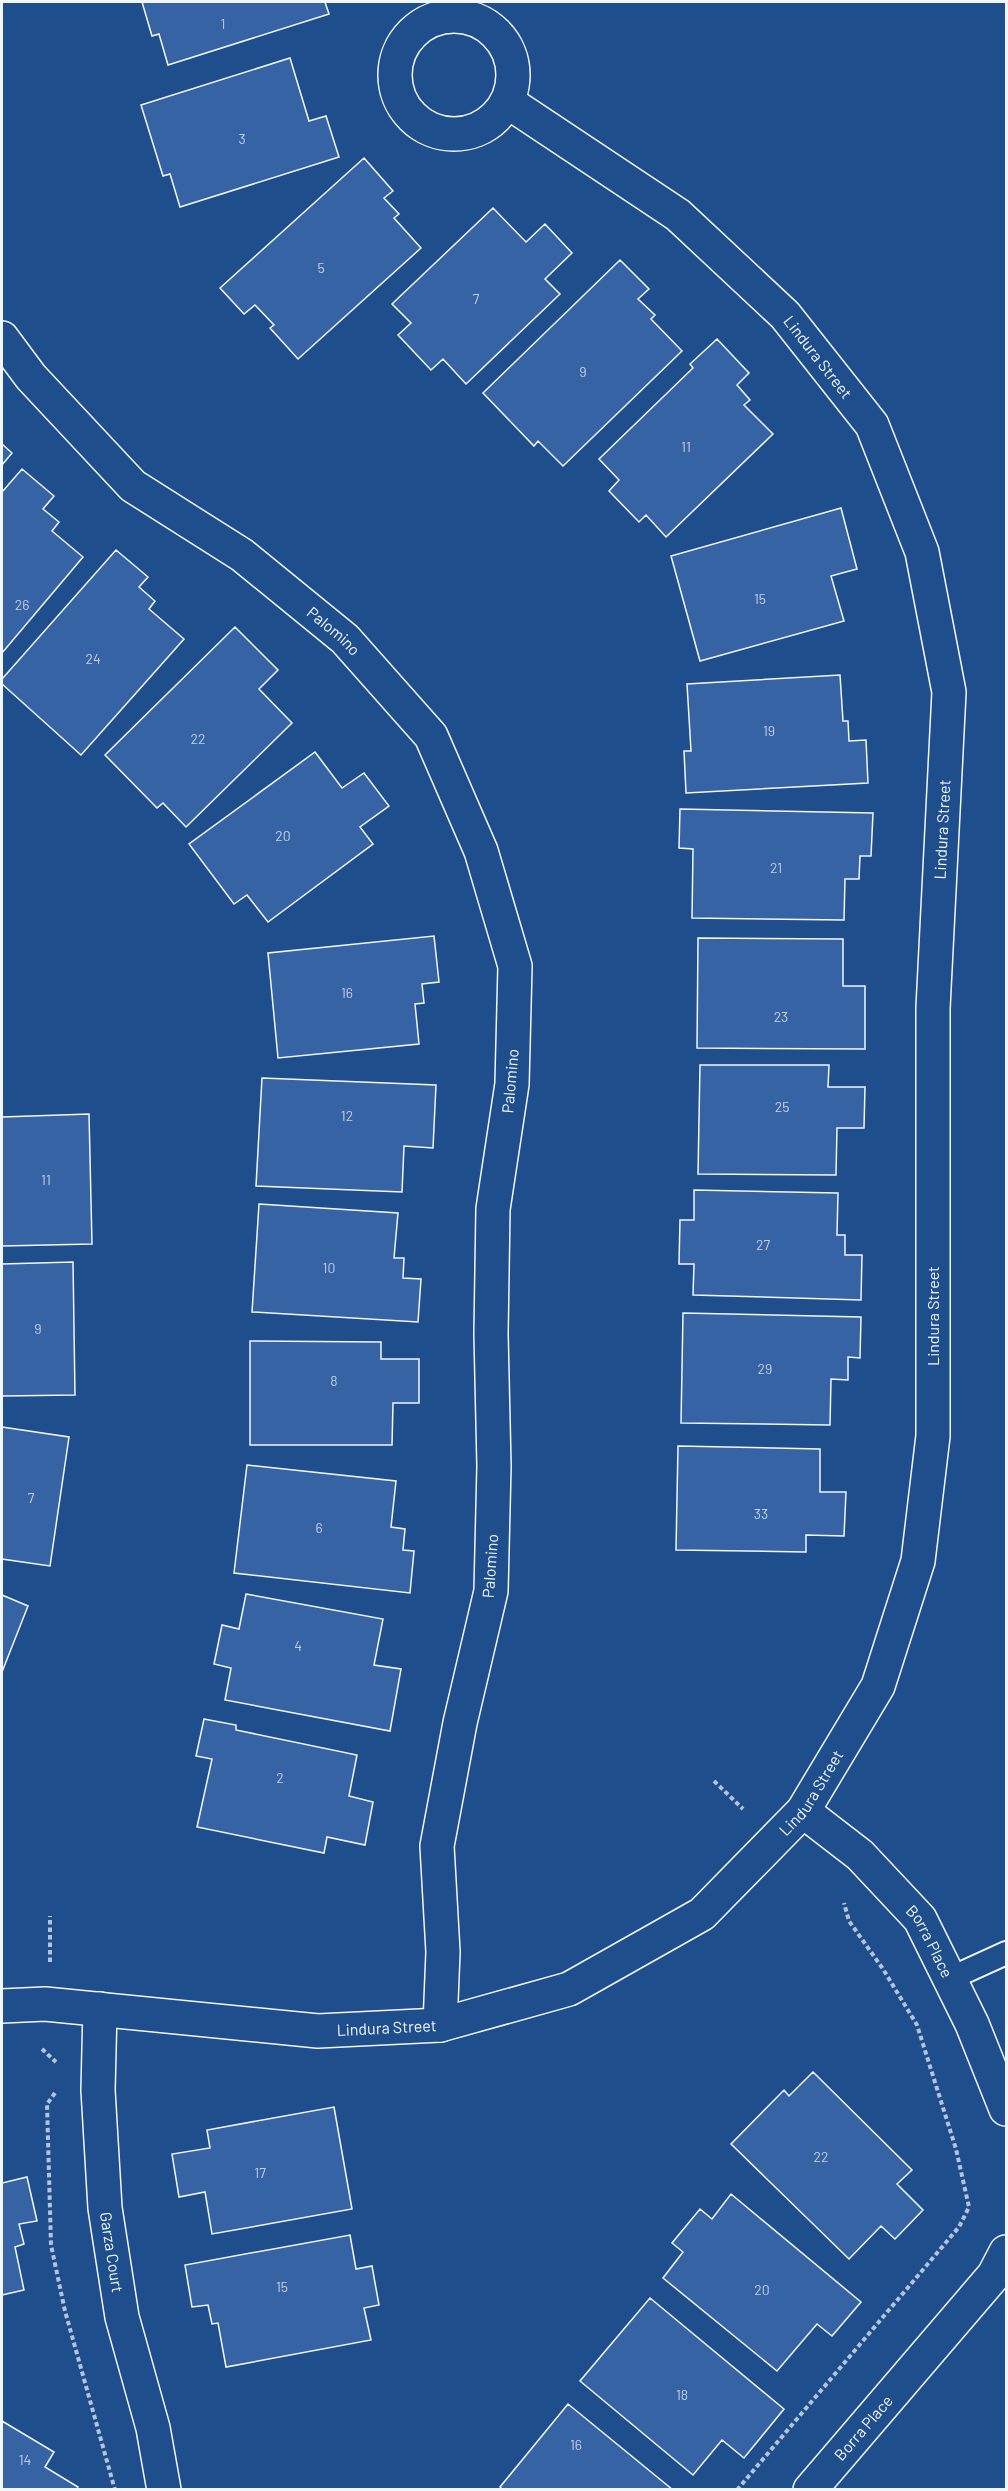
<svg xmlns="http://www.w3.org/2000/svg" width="1008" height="2491" font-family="Barlow,sans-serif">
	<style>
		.building { fill: #3563a3; stroke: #f2f6ff; stroke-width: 1.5 }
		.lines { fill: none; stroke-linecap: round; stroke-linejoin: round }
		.lane-casing { stroke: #f2f6ff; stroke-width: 26 }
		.street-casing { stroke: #f2f6ff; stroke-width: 36 }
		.path { stroke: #b3c4dc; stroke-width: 4; stroke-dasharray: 4.5 3; stroke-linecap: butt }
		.lane { stroke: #1f4e8c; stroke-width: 22 }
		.street { stroke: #1f4e8c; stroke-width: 33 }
		.labels { text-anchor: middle; stroke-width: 4.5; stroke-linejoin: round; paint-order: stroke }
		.number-label { font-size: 14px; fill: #c3d1e8 }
		.street-label { font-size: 16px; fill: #f2f6ff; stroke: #1f4e8c }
	</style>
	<rect width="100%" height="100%" fill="#1f4e8c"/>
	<path class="building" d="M142,2h183l4,12 -161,51 -9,-31 -7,2z
		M290,58l19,63 17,-5 13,41 -159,50 -10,-33 -7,2 -22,-71z
		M364,158l29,33 -9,7 15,16 -5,4 27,30 -123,111 -28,-31 4,-3 -19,-20 -11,9 -24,-26z
		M493,208l33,34 19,-18 27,29 -27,26 15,15 -94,90 -23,-25 -12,11 -33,-35 13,-12 -19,-19z
		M620,260l29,29 -11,10 17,16 -4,4 31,32 -119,115 -25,-25 -4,5 -51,-53z
		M717,339l32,34 -12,12 13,15 -6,5 29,29 -107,103 -20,-22 -7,7 -30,-31 10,-11 -20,-21 94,-91 -3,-4z
		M2,444l10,9 -10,12z
		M22,469l32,27 -11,13 16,13 -7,9 31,26 -81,96v-161z
		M841,508l16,61 -26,7 13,45 -144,40 -29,-105z
		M116,550l32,27 -9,10 16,14 -6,8 35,30 -103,116 -79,-71v-5z
		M235,627l43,43 -19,19 33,34 -106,104 -23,-24 -6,5 -52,-53z
		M840,675l3,46h5l1,20 17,-1 2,43 -182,10 -2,-42h7l-4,-67z
		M315,752l27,36 22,-15 25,33 -29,21 13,17 -105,78 -21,-27 -13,9 -45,-60z
		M680,809l193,4 -2,43h-11l-1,23h-14l-1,41 -152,-2 1,-69 -14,-1z
		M434,936l5,46 -17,2 2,19 -9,1 4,40 -141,14 -10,-105z
		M698,938l145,1v47h22v63l-168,-1z
		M700,1065h129l-1,22h37l-1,41h-27l-1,47 -138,-1z
		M262,1078l174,7 -3,63 -29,-2 -2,46 -146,-6z
		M89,1114l3,130 -90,2v-129z
		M694,1190l144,3 -1,42h8v20h17l-1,45 -168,-5 1,-31h-15l1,-44h14z
		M259,1204l139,9 -4,45h10l-1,20 18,1 -3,43 -166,-10z
		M73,1262l2,133 -73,1v-132z
		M683,1313l178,4 -1,41 -12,-1v23l-17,-1 -1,46 -149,-2z
		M250,1341l131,1v17h38v44h-26l-1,42h-142z
		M2,1427l67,10 -19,129 -48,-7z
		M678,1446l142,3v43h26l-2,44 -38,-1v17l-130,-2z
		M247,1465l149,16 -5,46 14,2 -2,21 11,1 -4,42 -176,-20z
		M246,1594l137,25 -9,46 27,4 -11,62 -165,-31 6,-32 -17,-4 8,-39 17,4z
		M2,1595l26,11 -26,66z
		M204,1719l32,6v5l121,25 -8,41 24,6 -8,43 -38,-8 -3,16 -127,-26 15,-68 -16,-3z
		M813,2072l99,98 -15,14 26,26 -28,29 -14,-13 -32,33 -118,-115 53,-54 5,6z
		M334,2107l18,102 -140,25 -7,-42 -26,5 -7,-43 38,-6 -3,-18z
		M27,2177l10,44 -18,3 5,20 -9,3 9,43 -22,5v-112z
		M731,2194l130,108 -29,34 -15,-12 -40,47 -114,-93 20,-26 -11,-9 28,-34 12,10z
		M350,2235l6,34 16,-3 7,39 -15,3 7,32 -145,27 -8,-44 -6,1 -4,-19 -16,2 -7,-42z
		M650,2298l134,111 -40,49 -22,-18 -29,35 -113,-94z
		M568,2404l105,86h-170l-3,-3z
		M2,2421l52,31 -9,15 33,20 -2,3h-74z"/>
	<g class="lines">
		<defs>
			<path id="lane" d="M949,1979l57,-26"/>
			<g id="street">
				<circle cx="454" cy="75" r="59"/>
				<path id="s1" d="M2,338l29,39 102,109 109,69 103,84 86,97 50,115 34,115 -3,118 -19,125 -2,125 3,132 -3,125 -31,132 -23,123 6,106 -3,73"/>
				<path id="s2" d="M803,1811l57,44 60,64 52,105 34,85"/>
				<path id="s3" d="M2,2006l43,-2 273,27 122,-6 129,-36 133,-75 101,-103 75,-125 40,-125 15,-125v-428l16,-316 -27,-140 -50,-127 -87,-110 -107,-100 -170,-113"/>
				<path id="s4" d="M100,2009l-2,81 7,118 17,109 31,111 11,62"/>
				<path id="s5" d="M810,2490l184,-215 12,-23"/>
			</g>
		</defs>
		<use href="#lane" class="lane-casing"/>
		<use href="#street" class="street-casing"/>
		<path class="path" d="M714,1781l29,28
			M50,1962v-46
			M42,2049l14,13
			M55,2093l-8,11 4,141 14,66 50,179
			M737,2490l222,-263 10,-20 -13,-58 -39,-124 -34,-56 -34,-48 -5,-18"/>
		<use href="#lane" class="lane"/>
		<use href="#street" class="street"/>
	</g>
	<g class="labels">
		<g class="number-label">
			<text x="223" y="29">1</text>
			<text x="242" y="144">3</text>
			<text x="321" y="273">5</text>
			<text x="476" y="304">7</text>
			<text x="583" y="377">9</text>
			<text x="686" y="452">11</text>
			<text x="760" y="604">15</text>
			<text x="22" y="610">26</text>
			<text x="93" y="664">24</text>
			<text x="769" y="736">19</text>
			<text x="198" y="744">22</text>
			<text x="283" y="841">20</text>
			<text x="776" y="873">21</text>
			<text x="347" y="998">16</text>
			<text x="781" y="1022">23</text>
			<text x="782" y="1112">25</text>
			<text x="347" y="1121">12</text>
			<text x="46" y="1185">11</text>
			<text x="763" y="1250">27</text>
			<text x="329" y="1273">10</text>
			<text x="38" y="1334">9</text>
			<text x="765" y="1374">29</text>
			<text x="334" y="1386">8</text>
			<text x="31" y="1503">7</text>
			<text x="761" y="1519">33</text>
			<text x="319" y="1533">6</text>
			<text x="298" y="1651">4</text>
			<text x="280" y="1783">2</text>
			<text x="821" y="2162">22</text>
			<text x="260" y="2178">17</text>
			<text x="282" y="2292">15</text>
			<text x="762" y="2295">20</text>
			<text x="682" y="2400">18</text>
			<text x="576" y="2450">16</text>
			<text x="25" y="2465">14</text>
		</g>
		<g class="street-label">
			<text transform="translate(818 357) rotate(52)" y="6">Lindura Street</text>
			<text dy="6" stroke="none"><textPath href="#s1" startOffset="446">Palomino</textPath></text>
			<text dy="6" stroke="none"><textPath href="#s3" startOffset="1880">Lindura Street</textPath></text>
			<text transform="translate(510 1081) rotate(-85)" y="6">Palomino</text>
			<text transform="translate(933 1316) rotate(-90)" y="6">Lindura Street</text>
			<text transform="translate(490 1566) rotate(-86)" y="6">Palomino</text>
			<text dy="6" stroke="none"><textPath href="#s3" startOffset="890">Lindura Street</textPath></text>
			<text dy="6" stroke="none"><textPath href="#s2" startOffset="184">Borra Place</textPath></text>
			<text dy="6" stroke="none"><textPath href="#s3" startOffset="386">Lindura Street</textPath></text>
			<text dy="6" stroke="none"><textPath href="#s4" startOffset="244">Garza Court</textPath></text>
			<text dy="6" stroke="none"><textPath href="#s5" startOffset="82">Borra Place</textPath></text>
		</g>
	</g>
	<rect width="1008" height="2491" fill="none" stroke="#f2f6ff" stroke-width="6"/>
</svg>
